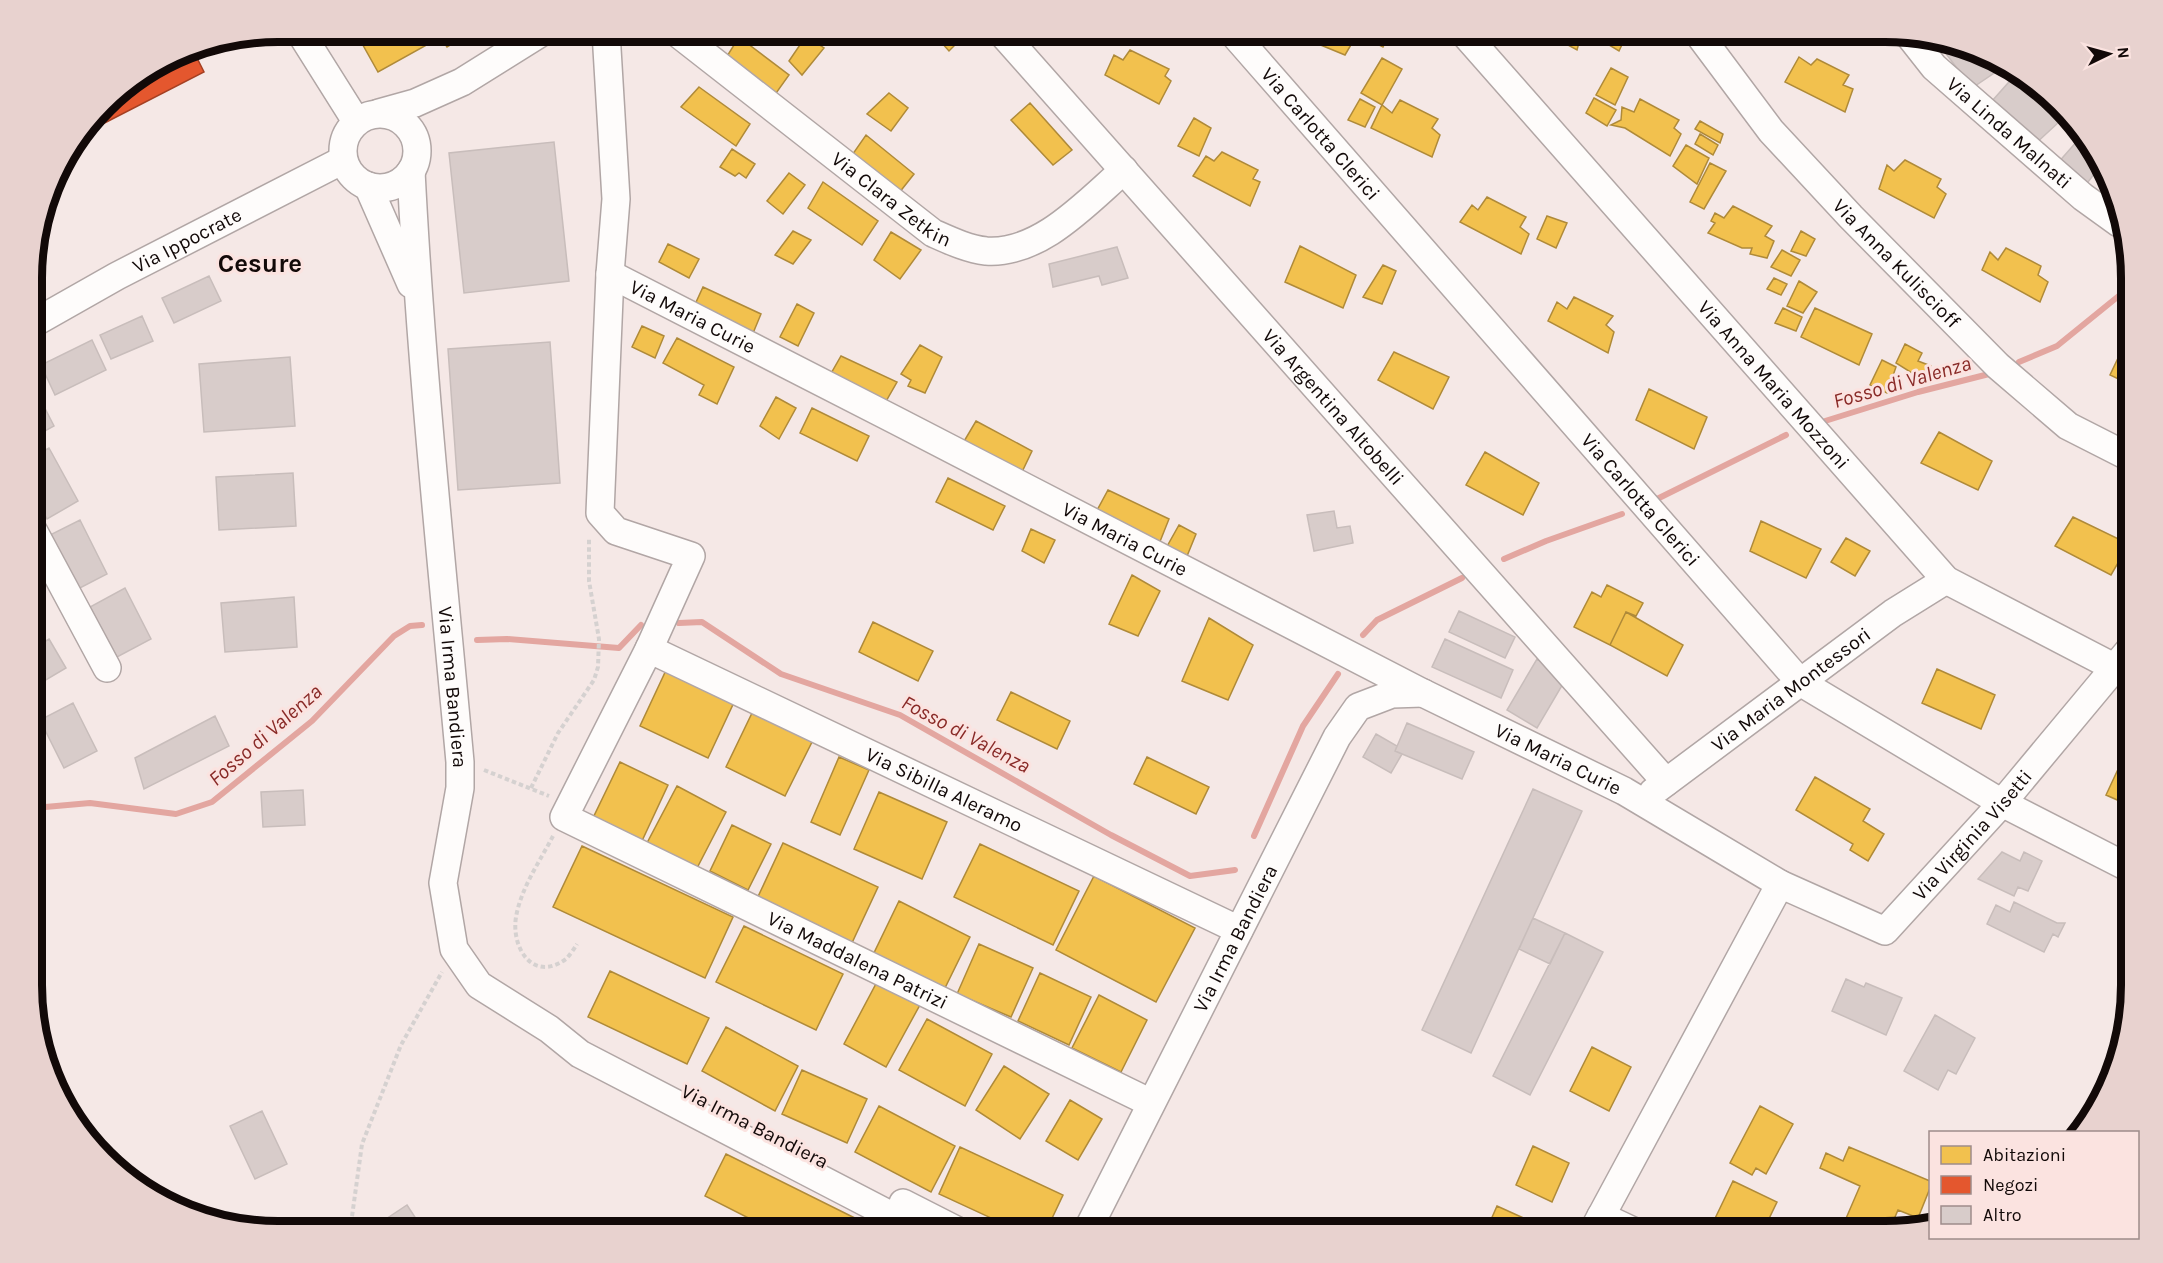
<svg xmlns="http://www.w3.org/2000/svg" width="2163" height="1263" font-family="Karla,sans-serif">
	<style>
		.homes { fill: #f2c14e; stroke: #af8a39; stroke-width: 1.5 }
		.shops { fill: #e4572e; stroke: #a54023; stroke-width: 1.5 }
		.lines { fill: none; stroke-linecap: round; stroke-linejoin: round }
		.stream { stroke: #e3a6a0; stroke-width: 6 }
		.building { fill: #d8ccca; stroke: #c8bdbb; stroke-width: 1.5 }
		.minor-casing { stroke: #b1a6a5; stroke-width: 30 }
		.path { stroke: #d5d1d0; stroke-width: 4; stroke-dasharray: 4.5 3; stroke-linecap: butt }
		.minor { stroke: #fefcfb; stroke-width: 27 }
		.labels { text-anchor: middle; stroke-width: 6; stroke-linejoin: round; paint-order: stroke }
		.street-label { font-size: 20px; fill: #120908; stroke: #fbe3e0 }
		.water-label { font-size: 21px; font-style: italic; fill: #892a27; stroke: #fbe3e0 }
		.district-label { font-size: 26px; font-weight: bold; fill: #120908; stroke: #fbe3e0 }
		.rim { fill: none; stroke: #120908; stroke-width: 8 }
	</style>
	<rect width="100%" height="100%" fill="#f5e8e6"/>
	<path class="homes" d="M371,32h55l6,10 -54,30 -19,-34z
		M437,32h35l-25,15z
		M932,32h36l-19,19z
		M1289,32h57l9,6 -10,17z
		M1368,32h22l-7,15 -18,-9z
		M1544,32h38l-5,18z
		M1603,32h25l-9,19 -20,-12z
		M806,36l18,12 -22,27 -13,-14z
		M739,37l50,38 -15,21 -50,-35z
		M1130,50l39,19 -4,7 6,5 -12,23 -54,-29 9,-20 9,5z
		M1799,57l12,8 6,-6 32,16 -6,10 10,4 -8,23 -60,-30z
		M1382,58l20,11 -20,36 -21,-12z
		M1611,68l17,9 -13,28 -19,-10z
		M699,87l51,37 -14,22 -55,-39z
		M889,93l19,15 -17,23 -24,-17z
		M1594,98l22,12 -9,16 -21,-13z
		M1360,99l15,8 -10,20 -17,-7z
		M1640,99l39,21 -5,8 7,6 -11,22 -45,-28 -14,-3 10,-5 1,-13 12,5z
		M1400,100l38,19 -6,9 8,7 -8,22 -61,-29 11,-23 10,8z
		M1030,103l42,47 -19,15 -42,-45z
		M1194,118l17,10 -12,28 -21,-10z
		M1700,121l23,13 -3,9 -25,-14z
		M1700,134l18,11 -5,10 -18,-11z
		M866,135l48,39 -15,19 -49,-35z
		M1686,145l23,13 -12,26 -24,-18z
		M732,149l23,15 -9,14 -7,-5 -4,3 -15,-9z
		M1222,152l36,18 -5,9 7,3 -10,24 -57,-30 13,-20 8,5z
		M1905,160l36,19 -4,8 9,7 -12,24 -55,-29 8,-24 7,6z
		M1710,163l16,8 -22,38 -14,-7z
		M789,173l16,12 -22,29 -16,-13z
		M823,182l55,39 -16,24 -54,-37z
		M1487,197l39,20 -6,10 9,7 -8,20 -61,-32 12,-17 6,5z
		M1733,206l39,20 -7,10 9,5 -7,17 -17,-4 2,-6h-10l-34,-15 7,-10 -4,-2 4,-8 9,5z
		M1547,216l20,7 -11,25 -19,-9z
		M793,231l18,9 -18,24 -18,-9z
		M1801,231l14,8 -9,17 -15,-5z
		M891,232l30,18 -21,29 -26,-19z
		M668,244l31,15 -10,19 -30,-16z
		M1300,246l56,29 -13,33 -58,-26z
		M2006,248l35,18 -3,9 10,7 -8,20 -58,-32 8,-18 8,8z
		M1782,250l18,10 -9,16 -20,-9z
		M1383,265l13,6 -14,33 -19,-7z
		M1774,278l13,6 -6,11 -14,-6z
		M1799,281l18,11 -14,21 -16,-7z
		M703,287l58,27 -10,24 -59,-27z
		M1574,297l39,19 -7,9 8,7 -6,21 -60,-32 9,-19 10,7z
		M797,304l17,9 -16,33 -18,-9z
		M1783,308l19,9 -6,14 -21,-8z
		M1815,308l57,26 -13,31 -58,-28z
		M642,326l22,10 -9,22 -23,-11z
		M677,338l57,29 -17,37 -18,-9 5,-10 -41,-22z
		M1905,344l17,9 -4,8 13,5 -8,14 -27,-17z
		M920,345l22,12 -17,36 -17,-7 3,-6 -10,-6z
		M1394,352l55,25 -16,32 -55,-29z
		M841,356l56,26 -12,21 -56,-26z
		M2119,356l12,7v22l-21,-10z
		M1882,360l14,7 -9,26 -17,-8z
		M1649,389l58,28 -13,32 -58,-29z
		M776,397l20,11 -17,31 -19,-13z
		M812,408l57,28 -12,25 -57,-28z
		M976,421l56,30 -11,23 -58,-31z
		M1939,432l53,29 -14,29 -57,-27z
		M1485,452l54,31 -16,32 -57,-30z
		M948,478l57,28 -12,24 -57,-28z
		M1108,490l61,29 -10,25 -64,-30z
		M2073,517l56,27 -18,31 -56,-29z
		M1761,521l60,28 -15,29 -56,-27z
		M1179,525l17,9 -11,27 -20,-11z
		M1031,529l24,11 -11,23 -22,-12z
		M1846,538l24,13 -15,25 -24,-14z
		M1132,575l28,16 -22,45 -29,-12z
		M1607,585l36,18 -7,13 -10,-4 -16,33 -36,-18 18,-35 9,5z
		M1626,612l57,33 -16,31 -57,-31z
		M1209,618l44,27 -25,55 -46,-19z
		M873,622l60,29 -15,30 -59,-29z
		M668,666l68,32 -28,60 -68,-32z
		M1937,669l58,26 -14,34 -59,-26z
		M1011,692l59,29 -13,28 -60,-29z
		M753,711l60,29 -28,56 -59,-29z
		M839,757l30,13 -29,65 -29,-13z
		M1147,757l62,30 -13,27 -62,-30z
		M620,762l48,23 -27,58 -49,-23z
		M2120,765l11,5v36l-25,-11z
		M1815,777l55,32 -7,12 21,13 -16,27 -18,-11 3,-6 -57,-34z
		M677,786l49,26 -30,58 -49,-27z
		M879,792l68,30 -25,57 -68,-30z
		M732,825l39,19 -23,46 -38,-19z
		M783,843l95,44 -27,58 -95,-44z
		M980,844l99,47 -26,54 -99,-48z
		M582,846l151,71 -28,61 -152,-71z
		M1094,876l101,52 -39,74 -100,-52z
		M899,901l71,36 -27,55 -71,-35z
		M744,926l99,48 -27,56 -100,-48z
		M979,944l54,24 -22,49 -54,-23z
		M610,971l99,47 -22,46 -99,-47z
		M1040,973l51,24 -22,48 -51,-24z
		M878,980l43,23 -35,64 -42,-23z
		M1099,995l48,25 -26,52 -49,-24z
		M927,1019l65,35 -27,52 -66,-36z
		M726,1027l72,39 -23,45 -73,-40z
		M1592,1047l39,20 -22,44 -39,-20z
		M1004,1066l45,28 -29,45 -44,-29z
		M802,1070l65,29 -20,44 -65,-29z
		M1070,1100l32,19 -24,41 -32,-19z
		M879,1106l76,40 -24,46 -76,-40z
		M1760,1106l33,18 -27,50 -10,-6 -4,7 -22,-12z
		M1533,1146l36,17 -17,39 -36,-17z
		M960,1147l103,48 -17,36h-27l-80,-37z
		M1849,1147l81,34v7l-12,30 -20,-8 -9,21 -48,-1 19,-44 -40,-18 6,-15 17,8z
		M726,1154l155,77h-107l-69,-35z
		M1733,1181l44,21 -14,29h-54z
		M1497,1206l51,23 -1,2h-61z"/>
	<path class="shops" d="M196,48l-1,6 9,18 -119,61 30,-40 69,-43z"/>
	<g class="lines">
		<path class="stream" d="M2019,362l38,-16 74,-60
			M1825,421l93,-29 71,-18
			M1657,499l129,-64
			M1504,559l42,-18 76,-27
			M679,623l23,-1 79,52 119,41 211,120 79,41 45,-6
			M1363,635l14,-15 85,-42
			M477,640l30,-1 112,9 22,-23
			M34,808l56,-5 86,11 36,-12 100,-81 82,-85 16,-10 12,-1
			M1254,836l49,-110 35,-52"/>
	</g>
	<path class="building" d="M1949,40l49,20 5,7 -31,21 -31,-41z
		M2017,73l43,48 -27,25 -41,-45z
		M2078,140l22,20 1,5 -16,21 -28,-22z
		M554,142l15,139 -105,12 -15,-140z
		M1117,247l11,31 -26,7 -3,-9 -46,11 -4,-23z
		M209,276l12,25 -47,22 -12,-25z
		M142,316l11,25 -42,18 -11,-24z
		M92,340l14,30 -51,25 -14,-30z
		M550,342l10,141 -102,7 -10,-141z
		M290,357l5,69 -91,6 -5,-68z
		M34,387l20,39 -20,11z
		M49,448l29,53 -31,18 -13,-25v-38z
		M293,473l3,53 -77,4 -3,-53z
		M1334,511l3,17 13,-2 3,17 -39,8 -7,-36z
		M80,520l27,54 -31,16 -28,-54z
		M125,588l26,51 -34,18 -27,-50z
		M294,597l3,50 -72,5 -4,-49z
		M1459,611l56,26 -10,21 -56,-26z
		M49,639l17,29 -32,19v-39z
		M1445,639l68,31 -12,28 -69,-31z
		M1537,659l30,18 -30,51 -30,-18z
		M73,703l24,48 -33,17 -24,-48z
		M215,716l14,30 -85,43 -9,-31z
		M1407,723l67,29 -12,27 -67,-28z
		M1376,734l21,12 -2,5 7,3 -11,19 -28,-16z
		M1533,789l49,22 -111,242 -49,-23z
		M303,790l2,35 -42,2 -2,-35z
		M2002,852l18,9 4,-9 18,9 -14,30 -10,-4 -4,9 -36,-17z
		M2014,902l43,21h8l-7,14 -5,-3 -9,18 -57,-28 9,-19 14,7z
		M1533,918l32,15 -15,31 -31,-15z
		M1565,933l38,19 -73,143 -37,-19z
		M2131,976v22l-9,-5z
		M1846,979l18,8 2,-4 36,15 -16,37 -54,-24z
		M1935,1015l40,23 -19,36 -8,-4 -10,20 -34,-19z
		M262,1111l25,53 -32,15 -25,-53z
		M143,1178l9,18 -16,-15z
		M407,1205l17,26h-43l-4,-6z"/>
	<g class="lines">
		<defs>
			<g id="minor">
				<path d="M300,32l56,89"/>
				<path id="s1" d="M606,32l10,167 -6,75 -10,239 16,18 75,25 -42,93 -85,168 587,286"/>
				<path id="s2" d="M676,32l257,201c18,8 35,16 53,18 54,4 101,-49 138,-81"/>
				<path id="s3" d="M1001,32l665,750"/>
				<path id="s4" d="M1232,32l568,650 202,121 129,66"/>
				<path id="s5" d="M1463,32l483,548 185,96"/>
				<path id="s6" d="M1697,32l74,99 80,86 147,149 70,60 63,32"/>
				<path id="s7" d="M1908,34l26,33 149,130 36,26"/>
				<path d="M379,113l36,-10 47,-21 80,-50"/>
				<circle cx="380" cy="151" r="37"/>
				<path id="s8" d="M411,171c10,198 31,394 49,591v26l-17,95 11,66 25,36 70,44 31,25 341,177"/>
				<path d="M368,186l43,98"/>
				<path id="s9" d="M610,274l287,147 526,272 201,98 156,93"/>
				<path id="s10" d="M34,323l83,-47 226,-116"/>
				<path d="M34,532l73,136"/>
				<path id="s11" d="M649,649l590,281"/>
				<path id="s12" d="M1653,792l240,-179 53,-33"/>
				<path d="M903,1203l55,28"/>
				<path d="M1601,1216l32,15"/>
				<path id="s13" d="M1087,1231l250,-494 21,-30 34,-13 31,-1"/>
				<path id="s14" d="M1593,1231l187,-347 105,47 117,-128 129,-155"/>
			</g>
		</defs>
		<use href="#minor" class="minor-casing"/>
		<path class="path" d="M484,770l65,26
			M531,788l27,-55 36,-53 4,-13 1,-28 -10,-58v-43
			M553,836c-13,25 -32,52 -37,81 -5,31 17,66 50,42 4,-4 8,-10 11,-15
			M350,1231l12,-87 39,-99 41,-73"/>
		<use href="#minor" class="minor"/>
	</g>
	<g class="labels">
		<g class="street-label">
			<text dy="7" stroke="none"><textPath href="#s7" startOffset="142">Via Linda Malnati</textPath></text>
			<text dy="7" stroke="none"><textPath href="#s4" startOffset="135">Via Carlotta Clerici</textPath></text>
			<text dy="7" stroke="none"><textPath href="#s2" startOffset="273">Via Clara Zetkin</textPath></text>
			<text dy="7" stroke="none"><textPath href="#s10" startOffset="174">Via Ippocrate</textPath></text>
			<text dy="7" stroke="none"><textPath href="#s6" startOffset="306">Via Anna Kuliscioff</textPath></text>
			<text dy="7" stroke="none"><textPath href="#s9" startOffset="93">Via Maria Curie</textPath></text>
			<text dy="7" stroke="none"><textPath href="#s5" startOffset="470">Via Anna Maria Mozzoni</textPath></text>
			<text dy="7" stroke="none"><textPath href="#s3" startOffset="501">Via Argentina Altobelli</textPath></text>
			<text dy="7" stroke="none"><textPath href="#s4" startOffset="621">Via Carlotta Clerici</textPath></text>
			<text dy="7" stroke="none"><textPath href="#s9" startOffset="579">Via Maria Curie</textPath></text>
			<text dy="7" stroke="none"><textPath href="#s8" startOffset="518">Via Irma Bandiera</textPath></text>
			<text dy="7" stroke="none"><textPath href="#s12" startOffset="172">Via Maria Montessori</textPath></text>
			<text dy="7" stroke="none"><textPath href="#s9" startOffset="1065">Via Maria Curie</textPath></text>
			<text dy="7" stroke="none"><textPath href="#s11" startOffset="327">Via Sibilla Aleramo</textPath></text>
			<text dy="7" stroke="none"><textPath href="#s14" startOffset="639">Via Virginia Visetti</textPath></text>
			<text dy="7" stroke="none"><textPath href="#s13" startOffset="328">Via Irma Bandiera</textPath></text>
			<text dy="7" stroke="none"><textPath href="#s1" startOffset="1202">Via Maddalena Patrizi</textPath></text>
			<text transform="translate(755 1126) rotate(27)" y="7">Via Irma Bandiera</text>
		</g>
		<g class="water-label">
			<text transform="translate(1902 382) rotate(-16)" y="7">Fosso di Valenza</text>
			<text transform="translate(966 734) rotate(28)" y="7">Fosso di Valenza</text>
			<text transform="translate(265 735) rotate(-41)" y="7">Fosso di Valenza</text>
		</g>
		<g class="district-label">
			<text x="260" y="272">Cesure</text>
		</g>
	</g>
	<path d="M0 0H2163V1263H0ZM278 42H1885A236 236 0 0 1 2121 278V985A236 236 0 0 1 1885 1221H278A236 236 0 0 1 42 985V278A236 236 0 0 1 278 42Z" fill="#e8d2cf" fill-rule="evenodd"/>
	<path class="rim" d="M278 42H1885A236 236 0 0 1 2121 278V985A236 236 0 0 1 1885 1221H278A236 236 0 0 1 42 985V278A236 236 0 0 1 278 42Z"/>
	<rect x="1929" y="1131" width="210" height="108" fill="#fbe3e0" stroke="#9e8c8a" stroke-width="1.5"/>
	<rect x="1941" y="1146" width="30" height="18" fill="#f2c14e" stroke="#9e8c8a" stroke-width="1.5"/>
	<text x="1983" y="1161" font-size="18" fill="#120908">Abitazioni</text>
	<rect x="1941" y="1176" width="30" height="18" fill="#e4572e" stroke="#9e8c8a" stroke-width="1.5"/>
	<text x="1983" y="1191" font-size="18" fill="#120908">Negozi</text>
	<rect x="1941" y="1206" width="30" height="18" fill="#d8ccca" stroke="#9e8c8a" stroke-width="1.5"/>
	<text x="1983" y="1221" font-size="18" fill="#120908">Altro</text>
	<g transform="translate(2109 54) rotate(85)" stroke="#fbe3e0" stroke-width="4.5" paint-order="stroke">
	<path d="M0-4.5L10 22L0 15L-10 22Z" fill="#120908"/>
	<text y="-9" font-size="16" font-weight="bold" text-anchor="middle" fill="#120908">N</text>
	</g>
</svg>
